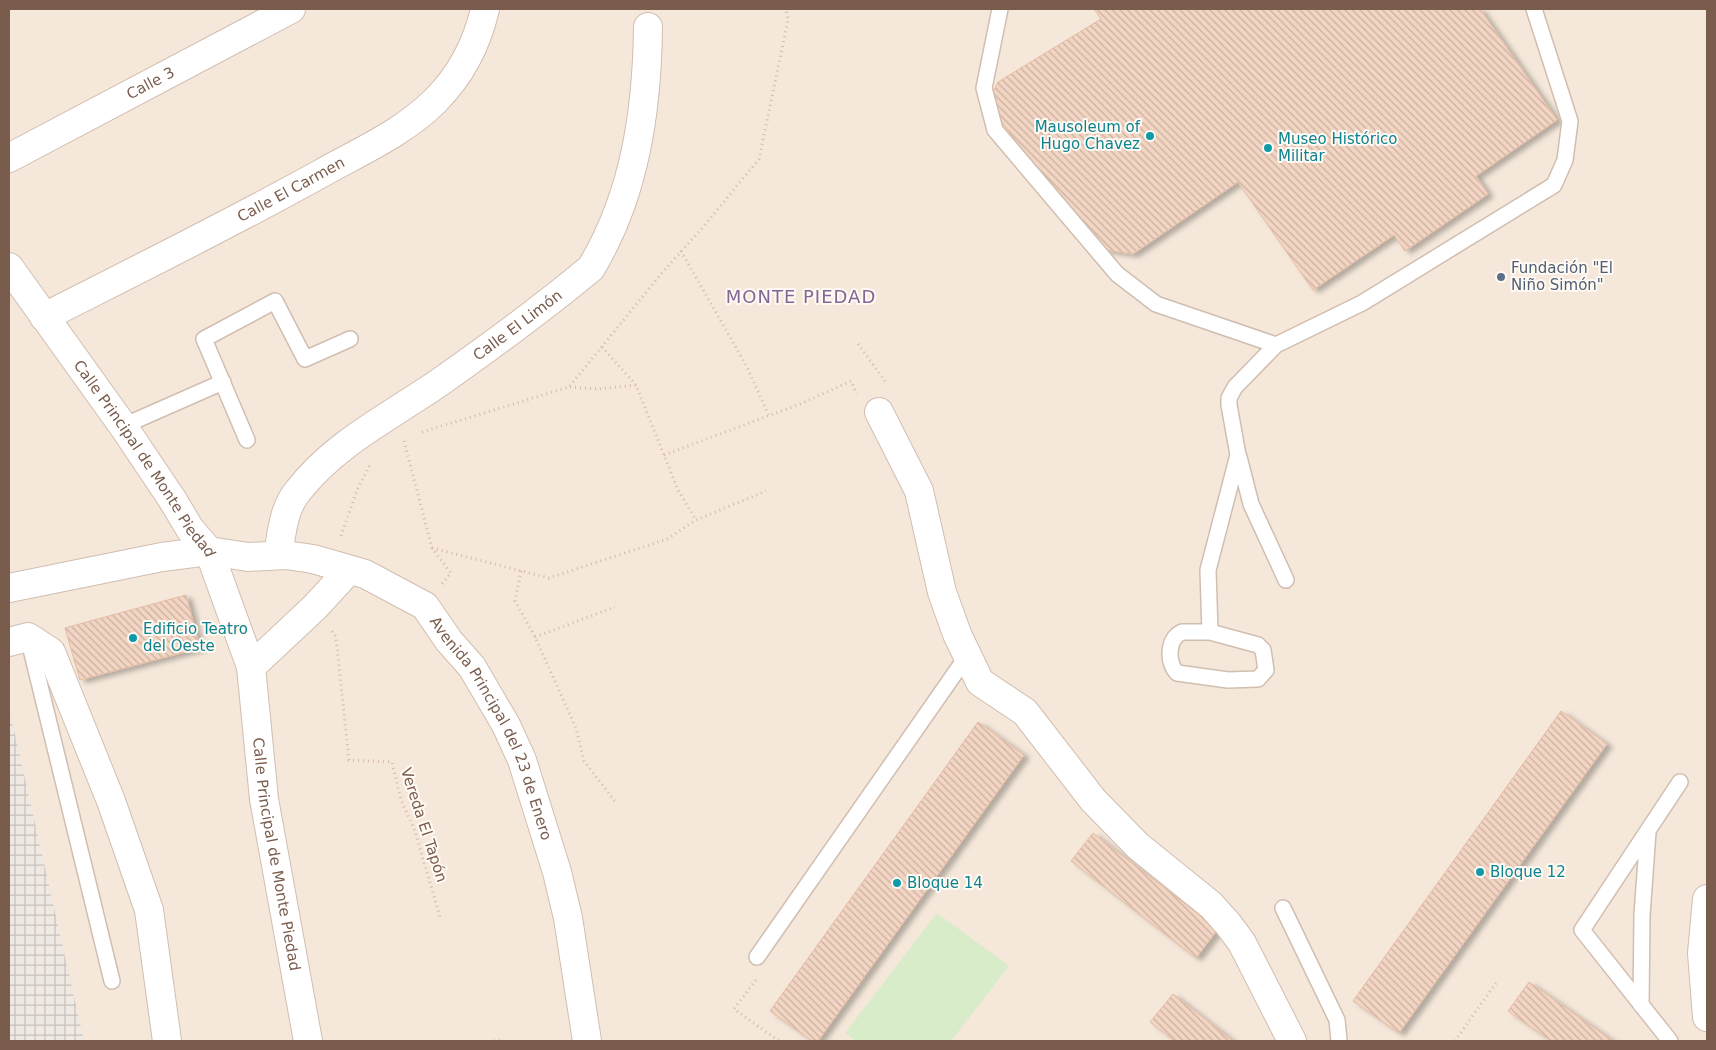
<svg xmlns="http://www.w3.org/2000/svg" width="1716" height="1050" font-family="'DejaVu Sans',sans-serif">
	<style>
		.residential { fill: #f5e8da }
		.industrial { fill: url(#industrial-grid) }
		.pitch { fill: #d8ecc9 }
		.building { fill: url(#building-back-hatch); stroke: #e6bba3; filter: url(#shadow) }
		.lines { fill: none; stroke-linecap: round; stroke-linejoin: round }
		.service-casing { stroke: #d1beb0; stroke-width: 18 }
		.minor-casing { stroke: #d1beb0; stroke-width: 30 }
		.path { stroke: #d9b8a5; stroke-width: 3; stroke-dasharray: 1 4; stroke-linecap: butt }
		.service { stroke: #fff; stroke-width: 15 }
		.minor { stroke: #fff; stroke-width: 28 }
		.culture-dot { fill: #0f9aa8; stroke: #fffaf3; stroke-width: 2 }
		.service-dot { fill: #5c6f8a; stroke: #fffaf3; stroke-width: 2 }
		.labels { text-anchor: middle; stroke-width: 4; stroke-linejoin: round; paint-order: stroke }
		.street-label { font-size: 15px; fill: #7a5c4d; stroke: #fffaf3 }
		.culture-label { font-size: 15px; fill: #0d838f; stroke: #fffaf3; text-anchor: start }
		.service-label { font-size: 15px; fill: #4e5e75; stroke: #fffaf3; text-anchor: start }
		.quarter-label { font-size: 18px; letter-spacing: 1px; fill: #846695; stroke: #fffaf3 }
	</style>
	<defs>
		<pattern id="industrial-grid" width="8" height="8" patternUnits="userSpaceOnUse" patternTransform="scale(1.25)"><rect width="8" height="8" fill="#efe9e4"/><path d="M0 4h8M4 0v8" fill="none" stroke="#c7c0bb"/></pattern>
		<pattern id="building-back-hatch" width="6" height="6" patternUnits="userSpaceOnUse" patternTransform="scale(1.25)"><rect width="6" height="6" fill="#f3d5c3"/><path d="M-1 5l2 2M0 0l6 6M5-1l2 2" fill="none" stroke="#cab0a1"/></pattern>
		<filter id="shadow"><feDropShadow dx="5.5" dy="3" stdDeviation="2.5" flood-color="#0004"/></filter>
	</defs>
	<rect width="100%" height="100%" fill="#fdf6ec"/>
	<path class="residential" d="M9,9h1698v1032h-1698z"/>
	<path class="industrial" d="M9,708l75,333h-75z"/>
	<path class="pitch" d="M937,913l72,53 -58,75h-95l-11,-8z"/>
	<path class="building" d="M1094,9h386l77,111 -81,56 12,18 -83,57 -11,-16 -81,55 -75,-108 -105,72 -34,-5 -28,-31 -83,-115 10,-21 103,-63z
		M186,595l14,53 -120,32 -15,-52z
		M1561,711l46,33 -208,289 -46,-32z
		M978,722l46,33 -206,286h-6l-42,-30z
		M1093,833l125,96 -22,29 -125,-97z
		M1529,982l84,59h-62l-43,-30z
		M1173,994l60,47h-58l-25,-19z"/>
	<g class="lines">
		<defs>
			<path id="service" d="M1000,9l-16,79 11,42 122,144 39,30 120,41
				M123,426l100,-44
				M247,440l-43,-101 71,-38 30,58 45,-20
				M1239,457l12,47 35,76
				M1182,632h28l48,13 5,5 3,20 -8,9 -30,1 -51,-7c-10,-11 -10,-34 5,-41z
				M1210,632l-2,-62 30,-115 -9,-50v-7l6,-11 41,-42 86,-42 192,-118 11,-25 5,-39 -36,-112
				M28,637l84,344
				M1283,908l54,112 2,21
				M757,957l210,-301
				M1641,1005l1,-90 6,-83
				M1670,1041l-88,-111 98,-148"/>
			<g id="minor">
				<path id="s1" d="M9,158l282,-149"/>
				<path id="s2" d="M9,267l114,159 49,73 18,30 19,22 42,116 13,132 44,242"/>
				<path id="s3" d="M44,317c93,-47 186,-93 276,-143 39,-22 83,-41 115,-73 26,-26 42,-57 50,-92"/>
				<path d="M879,412l40,79 23,101 15,42 23,48 45,30 68,88 45,46 73,59 17,19 14,19 50,98"/>
				<path id="s4" d="M278,555c4,-23 5,-46 20,-64 37,-48 93,-75 142,-109 51,-36 103,-74 151,-114 44,-73 56,-157 57,-241"/>
				<path id="s5" d="M9,588l153,-31 47,-6 39,6 38,-2 27,4 52,15 60,32 24,35 23,26 34,58 16,35 35,112 11,46 19,123"/>
				<path d="M9,642l19,-5 23,15 60,149 38,109 18,131"/>
				<path d="M251,667l64,-60 34,-37"/>
				<path d="M1707,899l-5,54 5,64"/>
			</g>
		</defs>
		<use href="#service" class="service-casing"/>
		<use href="#minor" class="minor-casing"/>
		<path class="path" d="M681,251l66,116 22,49
			M858,344l29,40
			M602,347l34,38
			M570,387l28,2 38,-4 42,105 18,30
			M422,432l147,-45 92,-113 43,-48 55,-67 29,-139 -2,-11
			M404,441l28,107 19,25 -9,11
			M664,455l136,-51 51,-23 6,13
			M341,536l16,-46 13,-25
			M432,548l117,30 118,-39 29,-19 70,-29
			M521,571l-6,30 20,36 41,91 8,33 33,43
			M332,631l4,6 13,123 43,2 9,38 14,31 25,86
			M535,637l80,-30
			M756,980l-22,29 45,32
			M494,1041l6,-1
			M1455,1041l41,-58"/>
		<use href="#service" class="service"/>
		<use href="#minor" class="minor"/>
	</g>
	<g class="culture-dot">
		<circle cx="1150" cy="136" r="5"/>
		<circle cx="1268" cy="148" r="5"/>
		<circle cx="133" cy="638" r="5"/>
		<circle cx="1480" cy="872" r="5"/>
		<circle cx="897" cy="883" r="5"/>
	</g>
	<circle class="service-dot" cx="1501" cy="277" r="5"/>
	<g class="labels">
		<g class="street-label">
			<text dy="5" stroke="none"><textPath href="#s1" startOffset="160">Calle 3</textPath></text>
			<text dy="5" stroke="none"><textPath href="#s3" startOffset="278">Calle El Carmen</textPath></text>
			<text dy="5" stroke="none"><textPath href="#s4" startOffset="344">Calle El Limón</textPath></text>
			<text dy="5" stroke="none"><textPath href="#s2" startOffset="235">Calle Principal de Monte Piedad</textPath></text>
			<text dy="5" stroke="none"><textPath href="#s5" startOffset="571">Avenida Principal del 23 de Enero</textPath></text>
			<text transform="translate(424 825) rotate(72)" y="5">Vereda El Tapón</text>
			<text dy="5" stroke="none"><textPath href="#s2" startOffset="660">Calle Principal de Monte Piedad</textPath></text>
		</g>
		<g class="culture-label">
			<text x="1140" y="132" text-anchor="end">Mausoleum of<tspan x="1140" dy="17">Hugo Chavez</tspan></text>
			<text x="1278" y="144">Museo Histórico<tspan x="1278" dy="17">Militar</tspan></text>
			<text x="143" y="634">Edificio Teatro<tspan x="143" dy="17">del Oeste</tspan></text>
			<text x="1490" y="877">Bloque 12</text>
			<text x="907" y="888">Bloque 14</text>
		</g>
		<g class="service-label">
			<text x="1511" y="273">Fundación "El<tspan x="1511" dy="17">Niño Simón"</tspan></text>
		</g>
		<g class="quarter-label">
			<text x="801" y="303">MONTE PIEDAD</text>
		</g>
	</g>
	<rect width="1716" height="1050" fill="none" stroke="#7a5c4d" stroke-width="20"/>
</svg>
